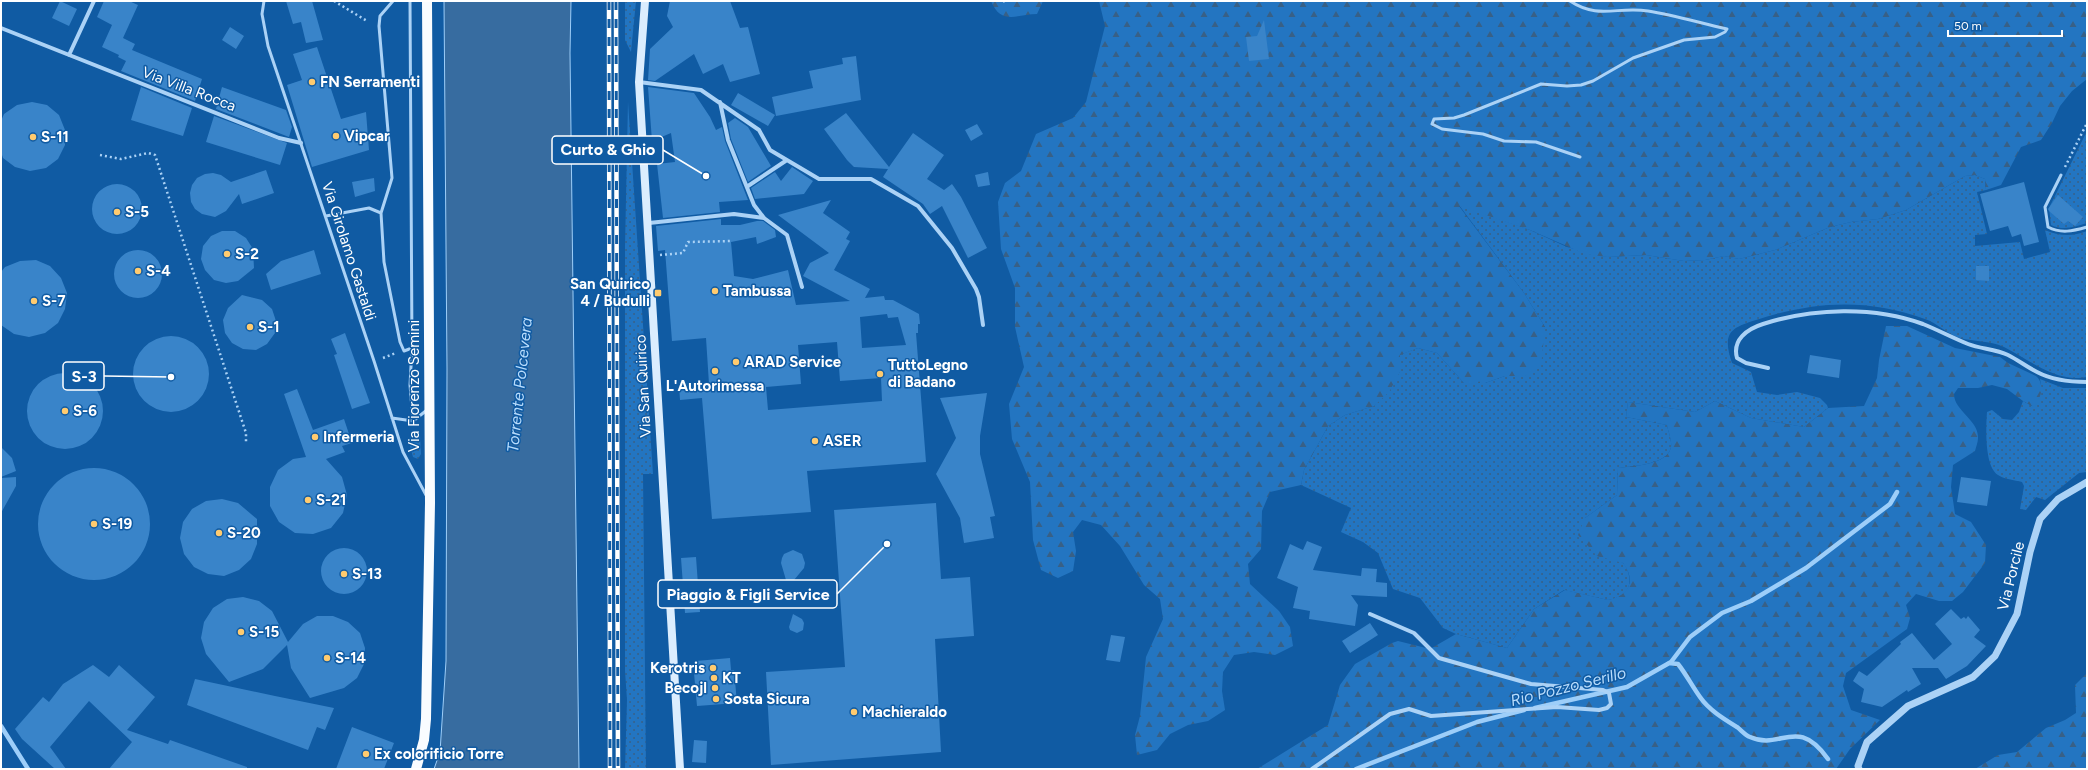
<svg xmlns="http://www.w3.org/2000/svg" width="2088" height="770" font-family="Figtree,sans-serif">
	<style>
		.grass { fill: url(#grass-dots) }
		.forest { fill: url(#forest-firs) }
		.water { fill: #376ca0; stroke: #9dcef9 }
		.lines { fill: none; stroke-linecap: round; stroke-linejoin: round }
		.stream { stroke: #9dcef9; stroke-width: 4.5 }
		.building { fill: #3984c9; fill-rule: evenodd }
		.path { stroke: #abd2f6; stroke-width: 2.5; stroke-dasharray: 2 3; stroke-linecap: butt }
		.service { stroke: #abd2f6; stroke-width: 3 }
		.minor { stroke: #abd2f6; stroke-width: 4 }
		.tertiary { stroke: #abd2f6; stroke-width: 7 }
		.secondary { stroke: #dbedfe; stroke-width: 8 }
		.primary { stroke: #f9fcff; stroke-width: 10 }
		.rail-casing { stroke: #fff; stroke-width: 4.5 }
		.rail { stroke: #105ba3; stroke-width: 3; stroke-dasharray: 9; stroke-linecap: butt }
		.poi-dot { fill: #ffcb6f; stroke: #105ba3; stroke-width: 1.5 }
		.labels { text-anchor: middle; stroke-width: 3; stroke-linejoin: round; paint-order: stroke }
		.poi-label { font-size: 15px; font-weight: bold; fill: #fff; stroke: #105ba3; text-anchor: start }
		.street-label { font-size: 15px; fill: #fff; stroke: #105ba3 }
		.water-label { font-size: 16px; font-style: italic; fill: #b8dcfc; stroke: #105ba3 }
		.leader { fill: none; stroke: #fff; stroke-width: 1.5 }
		.callout-dot { fill: #fff; stroke: #105ba3; stroke-width: 1.5 }
		.callout { fill: #105ba3; stroke: #fff; stroke-width: 1.5 }
		.callout-label { font-size: 16px; text-anchor: middle; font-weight: bold; fill: #fff }
	</style>
	<defs>
		<pattern id="grass-dots" width="8" height="8" patternUnits="userSpaceOnUse"><rect width="8" height="8" fill="#2375c1"/><path d="M2 2h.1M6 6h.1" fill="none" stroke="#386086" stroke-width="1.8" stroke-linecap="round"/></pattern>
		<pattern id="forest-firs" width="22" height="20" patternUnits="userSpaceOnUse"><rect width="22" height="20" fill="#2375c1"/><path d="M5 1l3.5 6h-7zM16 11l3.5 6h-7z" fill="#386086"/></pattern>
	</defs>
	<rect width="100%" height="100%" fill="#105ba3"/>
	<path class="grass" d="M625,1h11l-5,51 -6,-12z
		M628,102l25,372h-10l3,295h-21l2,-69 -2,-29v-425z
		M2087,131v92c-12,4 -24,8 -36,2l-2,-17z
		M1975,175l10,4 1,11 -9,2 10,42 -12,1v11l45,-4 4,17 26,-7 -5,-22c14,6 27,7 42,1v146c-31,6 -57,-17 -83,-30 -15,-7 -30,-5 -44,-9 -13,-4 -23,-15 -35,-19 -59,-21 -110,-18 -169,1 -26,8 -34,13 -24,43l19,9 6,20 20,3 20,-3 23,6 7,7 1,3 -24,19 -53,-9 -36,-17 -20,11 -67,-10 -2,15 41,8c1,6 5,15 4,22 -3,18 -39,19 -53,21l-1,27 -32,23 12,38c7,1 22,3 27,8 2,2 3,5 4,8 5,16 -3,25 -20,28l-44,-10 -30,19 -27,39 -51,-14 -13,-6 -23,-30 -27,-9 -15,-36 -15,-11 -22,-10 10,-24 -50,-23 3,-15 24,-44 17,-11 29,-9 26,-34 -1,-17 19,-7 19,5 27,30h21l20,-7h20l20,-49 -21,-34 -65,-88 71,25 37,17 40,10 39,-2 38,6 21,-1 19,-4 15,3 36,-9 55,-23 21,-5 27,-3 28,-9 59,-34z
		M2040,379l23,9h24v84l-8,1 -34,27 -9,-3 -10,13 -6,-1 4,-23 -2,-4c-7,-2 -19,-3 -24,-7 -14,-9 -12,-49 -11,-63l5,-2 11,9 9,1 7,-8 4,-11 9,5 9,-21z
		M414,435l6,1 1,18 -3,5 -5,-2 -5,-18z"/>
	<path class="forest" d="M991,1h52l-6,13c-19,0 -36,12 -46,-13z
		M1099,1h988v78l-15,12 -12,15 -8,17 -11,17 -20,7 -20,38 -15,5 -1,-11 -10,-4 -10,1 -59,34 -28,9 -27,3 -21,5 -55,23 -36,9 -15,-3 -19,4 -21,1 -38,-6 -39,2 -22,-3 -55,-24 -71,-24 65,87 21,34 -4,39 -16,10h-20l-20,7h-21l-27,-30 -19,-5 -18,7v17l-11,20 -15,14 -29,9 -17,11 -24,44 -3,15 -31,7 -8,19 -1,38 -13,15 2,20 29,27 11,16 3,19 -18,9 -21,-3 -20,3 -11,17 -1,19 3,19 -17,11 -20,4 -18,9 -13,16 -20,5 -2,-20 5,-19 6,-59 17,-38 -3,-20 -16,-14 -24,-39 -19,-21 -19,-5 -9,12 3,19 -3,20 -15,7 -17,-8 -8,-30 -3,-58 -18,-43 -3,-35 15,-37 -9,-40v-39l-14,-39 -3,-47 7,-19 16,-12 15,-37 37,-16 13,-16 19,-76z
		M1886,326h21l48,22 45,9 8,6 28,13c9,7 6,25 -4,30l-9,-5 -16,-12 -15,-4 -14,3h-20l-4,6c0,17 25,26 24,44 0,4 -2,9 -3,13l-22,14 -2,22 4,27 16,8 15,23 -1,18 -22,29 -11,9h-13l-23,-7 -10,11 4,13 -3,11 -61,44 -3,13 8,24 29,10 -30,29 -14,20h-579l71,-44 12,-40 15,-21 37,-21 6,-2 32,8 26,-15 51,14 27,-39 31,-19 43,10c22,-4 28,-20 15,-37l-26,-7 -19,-21 7,-17 32,-23 1,-27c15,-2 50,-3 53,-21 1,-7 -3,-16 -4,-22l-41,-8 2,-15 67,10 20,-11 36,17 53,9 24,-19 36,-2 13,-28 2,-18z
		M2087,673v96h-112l23,-14 19,-3 29,-24 19,-8 11,-7 -1,-28z"/>
	<path class="water" d="M444,1h127l-1,52 9,716h-145l6,-17 6,-91 1,-292z"/>
	<g class="lines">
		<path class="stream" d="M1669,663l9,1c8,10 14,22 22,33 9,13 24,22 37,30 4,3 8,8 13,10 31,14 47,-22 78,22
			M1535,708l92,-21 44,-25 19,-25 32,-24 29,-12 55,-33 84,-64 7,-12
			M1,726l27,43
			M1356,769l121,-47 47,-12"/>
	</g>
	<path class="building" d="M60,1l17,8 -8,17 -17,-8z
		M104,1h25l9,4 -15,33 12,6 -3,6 70,29 -7,22 -74,-30 5,-10 -8,-4 1,-2 -17,-8 10,-22 -15,-8z
		M286,1h26l11,39 -17,3 -5,-21 -8,2z
		M670,1h60l10,27 8,-1 12,47 -30,8 -7,-18 -20,10 -9,-20 -39,27 -7,-1 2,-31 23,-22 -6,-11z
		M1264,20l5,39 -20,2 -3,-24 11,-1z
		M230,27l14,9 -8,13 -14,-9z
		M317,47l24,72 25,-7 3,38 -57,17 -25,-82 15,-5 -9,-26z
		M856,56l5,44 -85,16 -4,-19 41,-9 -4,-17 34,-7 -1,-6z
		M141,87l51,21 -9,28 -52,-16z
		M222,87l64,23 6,17 -3,10 -73,-28z
		M648,87l46,6 16,24 6,13 6,-3 3,14 23,59 -29,2 1,10 -57,6 -6,-54 18,-2 -4,-29 -19,8z
		M738,93l37,22 -7,11 -37,-21z
		M32,102l15,3 12,10 6,15v15l-7,14 -12,9 -16,3 -15,-4 -12,-9 -2,-6v-31l3,-7 13,-9z
		M846,113l43,54 24,-34 31,22 -17,24 17,11 8,-6 9,13 26,51 -19,10 -26,-52 -12,8 -7,-10 -40,-27 5,-8 -34,-2 -7,-7 -23,-31z
		M214,116l73,27 -7,22 -74,-23z
		M735,118l13,9 23,39 -23,16 -17,-43 -3,-16z
		M977,124l6,10 -12,7 -6,-11z
		M792,167l21,14 -9,13 -49,5 -4,-11 24,-16 6,9z
		M266,170l8,23 -32,11 -3,-10 -13,17 -11,6 -13,-3 -7,-5 -4,-7 -1,-9 2,-8 5,-7 8,-4 8,-1 8,2 10,7z
		M988,172l2,13 -12,2 -3,-12z
		M374,178l1,13 -20,6 -3,-15z
		M2024,182l15,60 -15,4 -3,-12 -9,3 -4,-11 -18,5 -10,-37z
		M92 209a25 25 0 1 1 50 0a25 25 0 1 1-50 0Z
		M2058,195l25,22 -8,9 -7,-5 -4,3 -15,-13 -1,-2z
		M831,200l-8,13 27,19 -4,7 4,2 -16,29 36,19 -5,9 19,-2 1,4h8l26,14 1,10h-2v9h-2l10,129 -119,9 4,41 -99,7 -10,-121 -22,2 -1,-14 30,-2 -3,-46 -34,3 -7,-91 -7,1 -2,-25 65,-7v6h19l17,-4h6l12,9 1,7 -19,7 -1,-7 -25,5 3,34 19,3 35,-9 8,35 54,-4 -47,-25 7,-13 19,-10 -51,-38zM887,314l1,4 10,-1 8,28 -44,3 -2,-31zM837,342l3,39 41,-3 1,23 -114,9 -2,-23 35,-3 -3,-39z
		M222,231h13l11,7 7,11 1,19 -16,13 -12,2 -12,-3 -9,-10 -4,-11 2,-13 8,-10z
		M114 274a24 24 0 1 1 48 0a24 24 0 1 1-48 0Z
		M314,250l7,24 -50,16 -5,-16 15,-13z
		M36,260l14,6 11,12 6,15 -2,16 -7,14 -13,10 -16,4 -15,-3 -13,-9v-53l4,-5 15,-6z
		M1976,266h13v15l-13,-1z
		M242,295l20,5 10,9 4,12 -1,12 -8,11 -11,6 -13,-1 -11,-6 -7,-10 -2,-13 5,-12z
		M345,333l25,70 -18,6 -18,-54 3,-1 -6,-15z
		M133 374a38 38 0 1 1 76 0a38 38 0 1 1-76 0Z
		M1810,355l31,5 -2,18 -32,-5z
		M27 411a38 38 0 1 1 76 0a38 38 0 1 1-76 0Z
		M297,389l16,41 31,-11 8,24 -10,3 3,6 -19,7 16,18 5,18 -4,18 -12,15 -18,6 -18,-1 -16,-11 -9,-16v-19l8,-17 15,-11 13,-2 -22,-63z
		M987,393l-7,43v18l15,62 -5,1 4,21 -30,5 -4,-25 -24,-44 20,-36 -16,-40z
		M1,447l11,11 4,13 -15,6z
		M38 524a56 56 0 1 1 112 0a56 56 0 1 1-112 0Z
		M16,477v9l-15,27v-35z
		M1961,477l30,4 -4,25 -30,-4z
		M222,499l16,4 19,16v25l-6,15 -12,11 -15,6 -16,-2 -14,-7 -10,-13 -4,-16 3,-16 9,-13 14,-8z
		M936,503l5,76 29,-2 4,59 -39,3 6,113 -170,13 -5,-93 79,-5 -11,-157z
		M1307,541l15,6 -9,23 48,6 1,-8 15,1 -1,13 11,1v14l-36,-2 7,10 -3,21 -46,-7 1,-8 -17,-3 5,-21 -21,-9 13,-34 13,6z
		M321 571a23 23 0 1 1 46 0a23 23 0 1 1-46 0Z
		M793,550l9,4 3,9 -1,5 -10,12 10,10 -1,8 -4,5 -59,4 -2,-24 48,-3 -5,-17 1,-5 2,-4z
		M696,557l4,55 -15,1 -4,-55z
		M243,597l16,4 13,10 16,31 15,-18 14,-8h16l15,6 12,11 5,15 -1,16 -7,14 -13,10 -34,10 -19,-30 -4,-23 -24,24 -34,13 -23,-28 -5,-16 3,-16 9,-14 14,-9z
		M1951,609l10,10 3,-2 2,2 2,-3 12,14 -6,7 12,9 -19,20 -21,13 -8,-11h-26l9,16 -13,8 -1,-2 -25,17 -21,-5 3,-13 -11,-8 6,-10 8,5 34,-32 -1,-2 12,-9 22,27 18,-16 -17,-20z
		M793,614l9,5 2,4 -1,7 -6,3 -7,-3 -1,-3z
		M1370,623l8,12 -28,18 -8,-12z
		M1111,635l14,2 -5,25 -14,-2z
		M730,658l1,12h3l3,33 -40,3 -3,-33h3l-1,-12z
		M93,665l16,12 10,-12 36,32 -28,33 41,14 2,-4 77,27v2h-138l23,-27 -43,-41 -39,46 16,22h-11l-33,-30 -7,-10 28,-32 6,5 14,-18z
		M195,679l80,17 59,12 -9,22 -8,-3 -9,23 -121,-45z
		M352,727l42,16 -10,26h-48z
		M694,740l13,1 -1,22 -14,-1z"/>
	<g class="lines">
		<path class="path" d="M334,1l33,20
			M1003,2l1,-1
			M100,155l21,4 27,-6 7,2 91,278v9
			M2065,167l22,-44
			M660,255l23,-2 5,-11 44,-1
			M383,358l13,-5"/>
		<path class="service" d="M264,1l-2,13 6,32 106,315 29,91 23,43
			M393,1l-13,15 -1,10 13,152 -11,35 3,49 16,80 4,9 8,-3
			M410,1l2,347 -2,37 3,36
			M1570,1c29,19 47,5 78,10 26,4 52,12 79,18l-2,3 -10,5 -31,3 -51,18 -40,23 -12,4 -14,1 -26,-2 -77,31 -10,3 -20,1 -2,5 10,5 41,5 21,7 32,1 44,15
			M2061,175l-16,32 3,20c13,7 25,4 39,0
			M326,216l43,-8 12,5
			M392,418l21,3 14,-11"/>
		<path class="minor" d="M1,28l278,110 22,5
			M69,55l25,-54
			M639,82l62,8 58,40 11,20 49,29h52l47,27 34,42 24,41 3,8 4,28
			M720,102l8,38 26,65 10,13 23,17 15,52
			M748,186l39,-26
			M649,223l85,-9 30,4
			M1768,368l-22,-5 -9,-5c-5,-18 10,-29 26,-34 50,-16 111,-18 160,0 15,6 30,14 45,20 13,5 27,5 40,11 10,5 19,12 29,17 15,8 33,10 50,10
			M1312,769l78,-55 19,-5 22,7 126,-9 42,3 8,-2 4,-4 -2,-11 -6,-3 -72,-6 -92,-26 -25,-25 -44,-19"/>
		<path class="tertiary" d="M1859,769l-1,-3 9,-24 41,-36 65,-29 22,-21 22,-42 13,-62 10,-33 18,-20 29,-17"/>
		<path class="secondary" d="M645,1l-6,81 41,687"/>
		<path class="primary" d="M416,769l8,-29 2,-21 4,-216 -3,-502"/>
		<defs>
			<path id="rail" d="M609,1l1,768
				M616,1l2,768"/>
		</defs>
		<use href="#rail" class="rail-casing"/>
		<use href="#rail" class="rail"/>
	</g>
	<g class="poi-dot">
		<circle cx="312" cy="82" r="4"/>
		<circle cx="336" cy="136" r="4"/>
		<circle cx="33" cy="137" r="4"/>
		<circle cx="117" cy="212" r="4"/>
		<circle cx="227" cy="254" r="4"/>
		<circle cx="138" cy="271" r="4"/>
		<circle cx="715" cy="291" r="4"/>
		<rect x="654" y="289" width="8" height="8" rx="2"/>
		<circle cx="34" cy="301" r="4"/>
		<circle cx="250" cy="327" r="4"/>
		<circle cx="736" cy="362" r="4"/>
		<circle cx="715" cy="371" r="4"/>
		<circle cx="880" cy="374" r="4"/>
		<circle cx="65" cy="411" r="4"/>
		<circle cx="315" cy="437" r="4"/>
		<circle cx="815" cy="441" r="4"/>
		<circle cx="308" cy="500" r="4"/>
		<circle cx="94" cy="524" r="4"/>
		<circle cx="219" cy="533" r="4"/>
		<circle cx="344" cy="574" r="4"/>
		<circle cx="241" cy="632" r="4"/>
		<circle cx="327" cy="658" r="4"/>
		<circle cx="713" cy="668" r="4"/>
		<circle cx="714" cy="678" r="4"/>
		<circle cx="715" cy="688" r="4"/>
		<circle cx="716" cy="699" r="4"/>
		<circle cx="854" cy="712" r="4"/>
		<circle cx="366" cy="754" r="4"/>
	</g>
	<g class="labels">
		<g class="poi-label">
			<text x="320" y="87">FN Serramenti</text>
			<text x="344" y="141">Vipcar</text>
			<text x="41" y="142">S-11</text>
			<text x="125" y="217">S-5</text>
			<text x="235" y="259">S-2</text>
			<text x="146" y="276">S-4</text>
			<text x="650" y="289" text-anchor="end">San Quirico<tspan x="650" dy="17">4 / Budulli</tspan></text>
			<text x="723" y="296">Tambussa</text>
			<text x="42" y="306">S-7</text>
			<text x="258" y="332">S-1</text>
			<text x="744" y="367">ARAD Service</text>
			<text x="888" y="370">TuttoLegno<tspan x="888" dy="17">di Badano</tspan></text>
			<text x="715" y="391" text-anchor="middle">L'Autorimessa</text>
			<text x="73" y="416">S-6</text>
			<text x="323" y="442">Infermeria</text>
			<text x="823" y="446">ASER</text>
			<text x="316" y="505">S-21</text>
			<text x="102" y="529">S-19</text>
			<text x="227" y="538">S-20</text>
			<text x="352" y="579">S-13</text>
			<text x="249" y="637">S-15</text>
			<text x="335" y="663">S-14</text>
			<text x="705" y="673" text-anchor="end">Kerotris</text>
			<text x="722" y="683">KT</text>
			<text x="707" y="693" text-anchor="end">Becojl</text>
			<text x="724" y="704">Sosta Sicura</text>
			<text x="862" y="717">Machieraldo</text>
			<text x="374" y="759">Ex colorificio Torre</text>
		</g>
		<g class="street-label">
			<text transform="translate(189 89) rotate(21)" y="5">Via Villa Rocca</text>
			<text transform="translate(349 251) rotate(72)" y="5">Via Girolamo Gastaldi</text>
			<text transform="translate(414 386) rotate(-90)" y="5">Via Fiorenzo Semini</text>
			<text transform="translate(643 386) rotate(-93)" y="5">Via San Quirico</text>
			<text transform="translate(2011 576) rotate(-76)" y="5">Via Porcile</text>
		</g>
		<g class="water-label">
			<text transform="translate(519 385) rotate(-84)" y="6">Torrente Polcevera</text>
			<text transform="translate(1568 686) rotate(-14)" y="6">Rio Pozzo Serillo</text>
		</g>
	</g>
	<path class="leader" d="M706 176L663 150M171 377L104 376M887 544L837 594"/>
	<g class="callout-dot">
		<circle cx="706" cy="176" r="4"/>
		<circle cx="171" cy="377" r="4"/>
		<circle cx="887" cy="544" r="4"/>
	</g>
	<g class="callout">
		<rect x="552" y="136" width="111" height="28" rx="4"/>
		<rect x="63" y="362" width="41" height="28" rx="4"/>
		<rect x="658" y="580" width="179" height="28" rx="4"/>
	</g>
	<g class="callout-label">
		<text x="608" y="155">Curto &amp; Ghio</text>
		<text x="84" y="382">S-3</text>
		<text x="748" y="600">Piaggio &amp; Figli Service</text>
	</g>
	<rect width="2088" height="770" fill="none" stroke="#ffffff" stroke-width="4"/>
	<path d="M1948 30v6h114v-6" fill="none" stroke="#ffffff" stroke-width="2"/>
	<text x="1954" y="30" font-size="12" fill="#ffffff" stroke="#105ba3" stroke-width="3" paint-order="stroke">50 m</text>
</svg>
